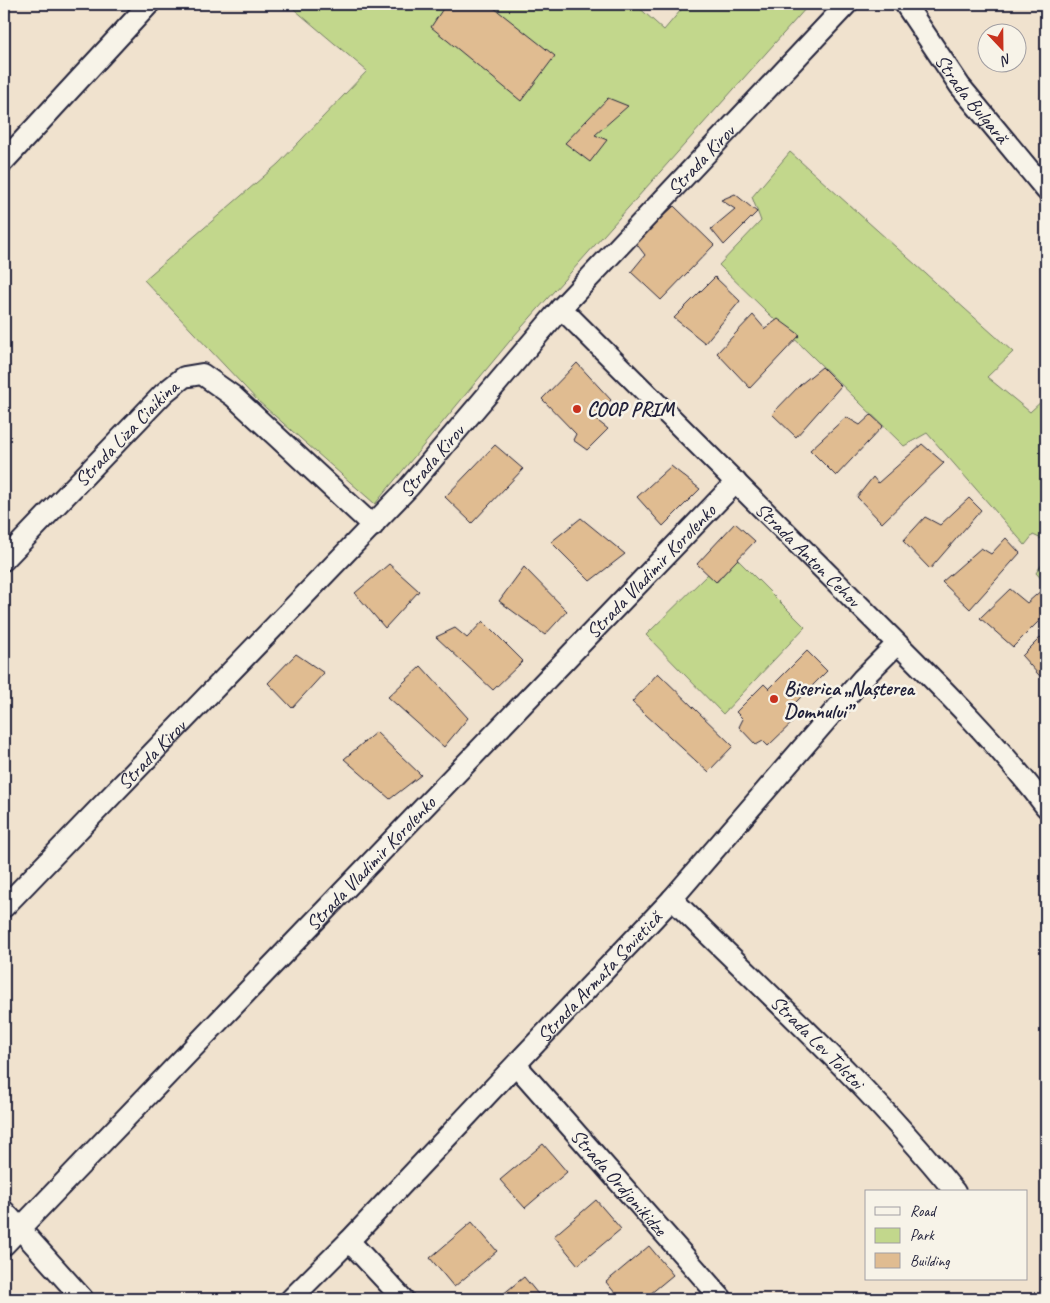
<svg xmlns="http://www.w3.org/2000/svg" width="1050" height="1303" font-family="Caveat,sans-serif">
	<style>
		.green { fill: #c2d78c; stroke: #727c64 }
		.building { fill: #e0bc91; stroke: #22223b }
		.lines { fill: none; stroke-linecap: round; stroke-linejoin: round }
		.minor-casing { stroke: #22223b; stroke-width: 24 }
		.minor { stroke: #f7f3e8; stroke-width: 20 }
		.poi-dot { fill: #c8321e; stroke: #f7f3e8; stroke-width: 2 }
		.labels { text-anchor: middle; stroke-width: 5; stroke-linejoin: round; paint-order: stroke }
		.street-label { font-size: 20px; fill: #22223b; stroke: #f7f3e8 }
		.poi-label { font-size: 20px; font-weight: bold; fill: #22223b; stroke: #f7f3e8; text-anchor: start }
	</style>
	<rect width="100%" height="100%" fill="#f0e2ce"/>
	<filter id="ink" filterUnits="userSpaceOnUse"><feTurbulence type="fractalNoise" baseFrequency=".02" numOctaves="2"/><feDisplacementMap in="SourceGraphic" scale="10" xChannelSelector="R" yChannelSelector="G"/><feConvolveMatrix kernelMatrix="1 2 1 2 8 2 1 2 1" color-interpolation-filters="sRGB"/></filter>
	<g filter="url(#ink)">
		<path class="green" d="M288,4h347l29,26 22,-26h117l4,3 -293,329 -139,168 -117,-103 -114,-121 134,-116 89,-93z
			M790,152l223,200 -26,25 43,35 16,-15v144l-13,-6 -8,10 -98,-112 -23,13 -185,-181 42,-44 -9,-24z
			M1046,558v26l-10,-11z
			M737,559l68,68 -82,87 -77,-79 62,-61 9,8z"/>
		<path class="building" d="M446,4h43l66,52 -34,45 -90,-74z
			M608,98l20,8 -33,29 12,5 -17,22 -25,-19z
			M735,194l22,18 -33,33 -13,-16 24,-20 -14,-9z
			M674,206l40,39 -53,55 -30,-28 14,-17 -10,-13z
			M715,277l25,24 -35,42 -31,-25z
			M753,315l12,14 13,-10 22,16 -50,53 -33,-35z
			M577,363l34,37 -17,18 14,11 -21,21 -14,-10 3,-6 -34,-35z
			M822,367l19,19 -45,51 -24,-23 29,-30z
			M871,415l12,11 -47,50 -26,-26 36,-33 14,8z
			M922,444l22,19 -62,60 -25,-26 16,-20 5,6z
			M495,445l28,24 -51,54 -27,-26z
			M671,466l29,23 -37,37 -26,-29z
			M969,498l12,12 -51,59 -27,-28 22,-24 15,8z
			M581,518l44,36 -35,27 -39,-39z
			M735,523l20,18 -39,41 -19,-18z
			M1006,538l14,15 -50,56 -28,-27 39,-34 10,6z
			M389,564l30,27 -34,37 -30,-35z
			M524,567l43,44 -22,24 -46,-34z
			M1044,588l2,2v24l-33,33 -33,-29 30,-29 17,14z
			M483,621l40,40 -30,29 -57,-53 19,-9 12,10z
			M1046,632v51l-24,-27z
			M807,651l20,20 -38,38 9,8 -30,29 -5,-5 -7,4 -17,-18 4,-8 -7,-7 28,-28 5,5z
			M296,654l28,19 -32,35 -24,-25z
			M421,666l47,52 -24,29 -56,-50z
			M658,673l75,73 -25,26 -76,-70z
			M376,732l45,43 -31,24 -46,-40z
			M543,1144l24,28 -42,36 -25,-28z
			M596,1200l25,29 -43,36 -24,-29z
			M472,1222l25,29 -43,36 -24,-29z
			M649,1246l24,29 -29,24h-24l-14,-17z
			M524,1277l18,22h-45z"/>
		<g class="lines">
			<defs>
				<g id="minor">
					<path id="s1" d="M905,4l55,82 86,104"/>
					<path d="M4,161l145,-157"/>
					<path id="s2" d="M561,308c96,95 191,191 287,286 68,69 140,136 198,213"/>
					<path id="s3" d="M4,560l160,-167 20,-16 18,-3 31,22 140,130"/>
					<path id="s4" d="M672,899c96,95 198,187 283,293"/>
					<path id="s5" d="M4,907l405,-420 152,-179 286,-304"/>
					<path id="s6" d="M516,1065l206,234"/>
					<path d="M4,1211l79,88"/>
					<path d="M349,1241l54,58"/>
					<path id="s7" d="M4,1245l732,-763"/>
					<path id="s8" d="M291,1299l58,-58 323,-342 190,-220 35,-35"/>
				</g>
			</defs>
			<use href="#minor" class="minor-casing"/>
			<use href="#minor" class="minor"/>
		</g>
	</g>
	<g class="poi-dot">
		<circle cx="577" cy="409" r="5"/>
		<circle cx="774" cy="699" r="5"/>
	</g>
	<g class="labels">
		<g class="street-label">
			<text dy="7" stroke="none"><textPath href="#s1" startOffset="116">Strada Bulgară</textPath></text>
			<text dy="7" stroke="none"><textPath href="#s5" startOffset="1022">Strada Kirov</textPath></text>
			<text dy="7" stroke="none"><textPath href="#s3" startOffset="176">Strada Liza Ciaikina</textPath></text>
			<text dy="7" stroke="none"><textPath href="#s5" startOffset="618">Strada Kirov</textPath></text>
			<text dy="7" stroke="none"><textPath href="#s2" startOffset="349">Strada Anton Cehov</textPath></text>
			<text dy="7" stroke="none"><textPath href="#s7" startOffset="934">Strada Vladimir Korolenko</textPath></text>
			<text dy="7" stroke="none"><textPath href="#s5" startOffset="212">Strada Kirov</textPath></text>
			<text dy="7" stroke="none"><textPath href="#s7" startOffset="529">Strada Vladimir Korolenko</textPath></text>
			<text dy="7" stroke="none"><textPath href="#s8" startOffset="446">Strada Armata Sovietică</textPath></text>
			<text dy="7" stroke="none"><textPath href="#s4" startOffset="204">Strada Lev Tolstoi</textPath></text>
			<text dy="7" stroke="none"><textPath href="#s6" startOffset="156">Strada Ordjonikidze</textPath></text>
		</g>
		<g class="poi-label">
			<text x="587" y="416">COOP PRIM</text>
			<text x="784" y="695">Biserica „Nașterea<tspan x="784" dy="23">Domnului”</tspan></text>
		</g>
	</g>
	<rect width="1050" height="1303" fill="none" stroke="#f7f3e8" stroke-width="20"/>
	<rect x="10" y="10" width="1030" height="1283" fill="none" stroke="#22223b" stroke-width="2" filter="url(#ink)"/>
	<rect x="865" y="1190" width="162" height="90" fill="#f7f3e8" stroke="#a29fa3"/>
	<rect x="875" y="1207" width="25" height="8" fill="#f7f3e8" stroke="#a29fa3"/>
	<text x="910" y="1216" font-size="15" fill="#22223b">Road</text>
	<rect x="875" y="1228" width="25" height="15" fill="#c2d78c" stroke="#a29fa3"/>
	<text x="910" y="1240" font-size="15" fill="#22223b">Park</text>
	<rect x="875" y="1253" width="25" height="15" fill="#e0bc91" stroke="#a29fa3"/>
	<text x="910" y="1266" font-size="15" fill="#22223b">Building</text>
	<g transform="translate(1002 48) rotate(158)"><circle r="24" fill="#f7f3e8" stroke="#a29fa3"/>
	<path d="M0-4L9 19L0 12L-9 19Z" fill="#c8321e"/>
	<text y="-8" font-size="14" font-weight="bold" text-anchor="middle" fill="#22223b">N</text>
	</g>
</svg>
